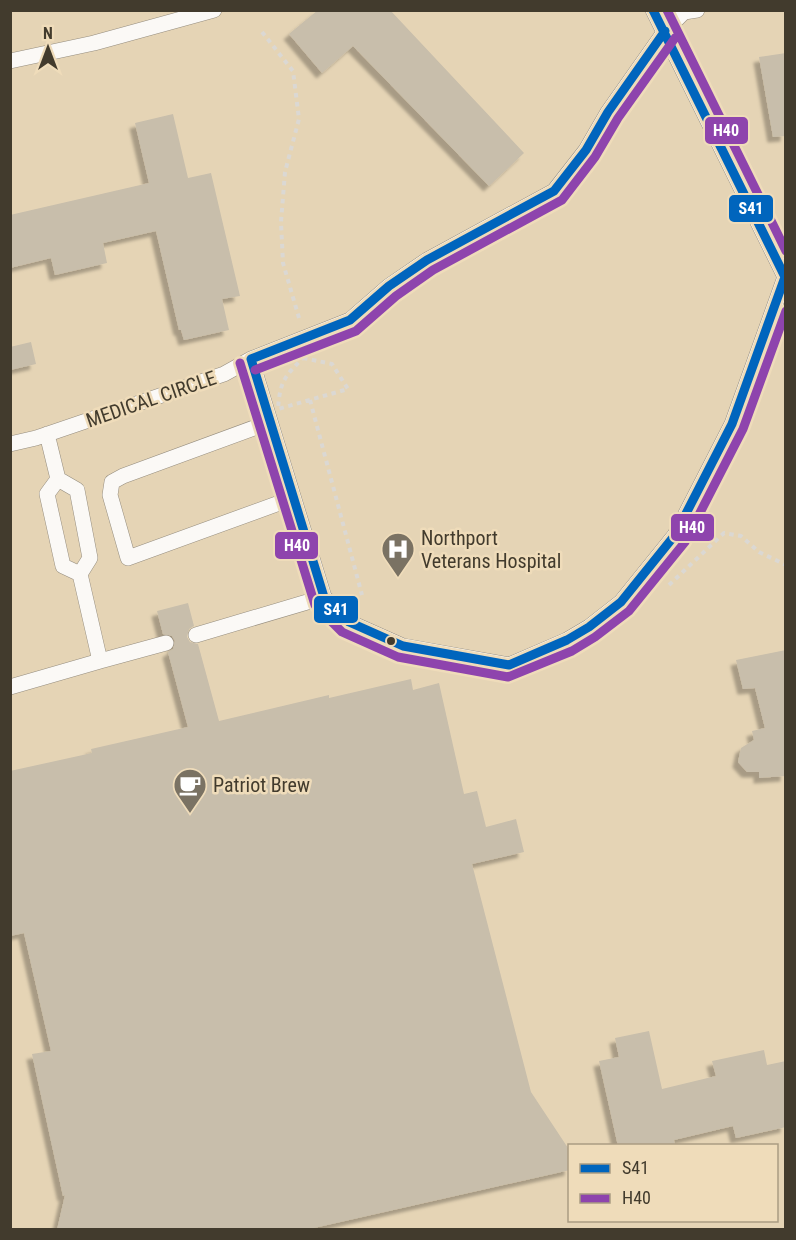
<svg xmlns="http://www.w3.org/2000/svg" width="796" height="1240" font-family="'Roboto Condensed',sans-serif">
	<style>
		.built { fill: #e5d4b5; fill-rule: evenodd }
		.building { fill: #c8beab; filter: url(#shadow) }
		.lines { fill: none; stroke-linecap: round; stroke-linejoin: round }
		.service-casing { stroke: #958d7f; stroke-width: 16 }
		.path { stroke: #dbd8d3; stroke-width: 4; stroke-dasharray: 4.5 4.5; stroke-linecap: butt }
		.service { stroke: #fbf9f6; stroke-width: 15 }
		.bus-1-casing { stroke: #efdcba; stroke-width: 14 }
		.bus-2-casing { stroke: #efdcba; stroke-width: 14 }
		.bus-1 { stroke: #0065bd; stroke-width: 9 }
		.bus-2 { stroke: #8e44ad; stroke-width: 9 }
		.bus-dot { fill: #423b2d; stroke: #efdcba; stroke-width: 2 }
		.labels { text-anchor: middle; stroke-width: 5; stroke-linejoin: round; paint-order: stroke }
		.street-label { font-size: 20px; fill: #423b2d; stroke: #efdcba }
		.poi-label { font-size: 20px; fill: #423b2d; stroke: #efdcba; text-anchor: start }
		.line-badge { stroke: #efdcba; stroke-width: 2 }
		.badge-label { font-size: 16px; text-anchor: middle; font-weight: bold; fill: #fff }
	</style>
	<defs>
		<filter id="shadow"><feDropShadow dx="-5.5" dy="5.5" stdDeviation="1.5" flood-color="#0004"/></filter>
	</defs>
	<rect width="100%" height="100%" fill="#e3d8c6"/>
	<path class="built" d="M10,11h775v1218h-774zM570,1146h206v74h-206z"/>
	<path class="building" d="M318,10h72l134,143 -35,33 -136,-140 -31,27 -33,-39z
		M786,53v83l-13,1 -14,-80z
		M173,114l15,64 23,-5 29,123 -18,3 7,31 -45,10 -3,-10h-2l-23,-99 -53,12 4,20 -52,12 -4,-17 -41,10v-53l139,-32 -14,-60z
		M31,342l5,22 -26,6v-23z
		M188,603l6,23 -5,3 -2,8 3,5 8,2 21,77 110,-26v3l82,-19 2,11 26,-7 25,111 13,-3 9,36 30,-8 8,33 -52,12 59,228 39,59v19l-265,60h-248l8,-35 -2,1 -31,-142 19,-3 -27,-118 -14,3v-165l82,-18 -1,-4 97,-22 -20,-75 5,-3 2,-8 -3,-5 -9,-2 -6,-23z
		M786,650v126l-27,2v-6h-12l-9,-10 3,-14 13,-8 -2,-9 13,-3 -10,-40 -12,1 -7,-29z
		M649,1031l13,58 54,-13 -4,-15 52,-11 3,15 19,-4v66l-50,11 -3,-12 -59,14 1,6h-57l-19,-85 20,-4 -4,-19z"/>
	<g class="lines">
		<defs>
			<path id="service" d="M653,10l133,269
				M10,61l84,-18 120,-33
				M251,359l73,238 25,25 54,24 106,19 58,-25 22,-13 32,-25 54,-67 57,-111 53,-147
				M270,422l-147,54 -11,6 -2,13 18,63 165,-60
				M10,444l26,-6 188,-64 27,-15 99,-39 39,-34 38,-26 127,-69 32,-41 22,-38 57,-81 19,-19 13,-2
				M58,479l-11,15 16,72 17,8
				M196,635l128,-38
				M100,661l66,-18
				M10,687l90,-26 -20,-87 10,-16 -13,-68 -19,-11 -11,-45"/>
		</defs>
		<use href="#service" class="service-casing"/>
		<path class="path" d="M262,32l31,39 6,48 -14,53 -4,50 2,41 16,55
			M303,358l29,6 16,25 -70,20c2,-27 6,-32 25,-51z
			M310,400l52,195
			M669,585l55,-52 17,3 18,16 27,13"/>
		<use href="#service" class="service"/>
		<defs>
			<path id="bus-1" d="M251,359l73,238 25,25 54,24 106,19 58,-25 22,-13 32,-25 54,-67 57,-111 53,-147 -132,-267
				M251,359l99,-39 39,-34 38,-26 127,-69 32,-41 22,-38 57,-81"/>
			<path id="bus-2" d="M667,10l119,241
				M240,363l75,242 27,27 56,25 110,20 64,-26 23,-14 34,-26 56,-69 58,-113 43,-118
				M255,370l101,-39 40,-35 37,-26 129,-70 33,-43 23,-39 57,-80"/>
		</defs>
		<use href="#bus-1" class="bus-1-casing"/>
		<use href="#bus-2" class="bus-2-casing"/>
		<use href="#bus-1" class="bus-1"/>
		<use href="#bus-2" class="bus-2"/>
	</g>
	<defs>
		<symbol id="hospital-pin" viewBox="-11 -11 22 30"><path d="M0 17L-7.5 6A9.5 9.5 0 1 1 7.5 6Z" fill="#7a7263" stroke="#efdcba"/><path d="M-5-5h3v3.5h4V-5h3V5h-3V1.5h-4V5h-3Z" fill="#fff"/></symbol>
		<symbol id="cafe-pin" viewBox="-11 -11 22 30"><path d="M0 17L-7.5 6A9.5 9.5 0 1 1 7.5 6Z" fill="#7a7263" stroke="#efdcba"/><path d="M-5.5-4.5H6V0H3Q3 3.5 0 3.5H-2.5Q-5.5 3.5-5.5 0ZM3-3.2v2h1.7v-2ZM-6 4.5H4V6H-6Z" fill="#fff"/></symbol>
	</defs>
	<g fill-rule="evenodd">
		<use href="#hospital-pin" x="379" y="530" width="38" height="52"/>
		<use href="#cafe-pin" x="171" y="766" width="38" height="52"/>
	</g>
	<circle class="bus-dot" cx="391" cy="641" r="5"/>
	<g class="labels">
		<g class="street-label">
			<text transform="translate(151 399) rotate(-19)" y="7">MEDICAL CIRCLE</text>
		</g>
		<g class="poi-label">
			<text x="421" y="545">Northport<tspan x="421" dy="23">Veterans Hospital</tspan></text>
			<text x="213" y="792">Patriot Brew</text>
		</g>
	</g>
	<g class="line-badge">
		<rect x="704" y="116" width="45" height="29" rx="6" fill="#8e44ad"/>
		<rect x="728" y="194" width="46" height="29" rx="6" fill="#0065bd"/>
		<rect x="670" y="513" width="45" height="29" rx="6" fill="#8e44ad"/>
		<rect x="274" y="531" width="45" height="29" rx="6" fill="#8e44ad"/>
		<rect x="313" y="595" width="46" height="29" rx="6" fill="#0065bd"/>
	</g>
	<g class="badge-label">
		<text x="726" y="136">H40</text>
		<text x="751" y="214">S41</text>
		<text x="692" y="533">H40</text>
		<text x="297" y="551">H40</text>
		<text x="336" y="615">S41</text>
	</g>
	<rect width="796" height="1240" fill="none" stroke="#423b2d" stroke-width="24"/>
	<rect x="568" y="1144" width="210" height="78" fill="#efdcba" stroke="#aa9c82" stroke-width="1.5"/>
	<rect x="580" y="1164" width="30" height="9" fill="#0065bd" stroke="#aa9c82" stroke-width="1.5"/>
	<text x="622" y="1174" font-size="18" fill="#423b2d">S41</text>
	<rect x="580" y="1194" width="30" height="9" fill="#8e44ad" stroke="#aa9c82" stroke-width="1.5"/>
	<text x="622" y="1204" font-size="18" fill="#423b2d">H40</text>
	<g transform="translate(48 48)" stroke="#efdcba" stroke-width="4.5" paint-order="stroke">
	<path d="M0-4.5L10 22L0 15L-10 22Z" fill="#423b2d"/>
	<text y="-9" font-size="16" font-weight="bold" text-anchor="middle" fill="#423b2d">N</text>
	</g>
</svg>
